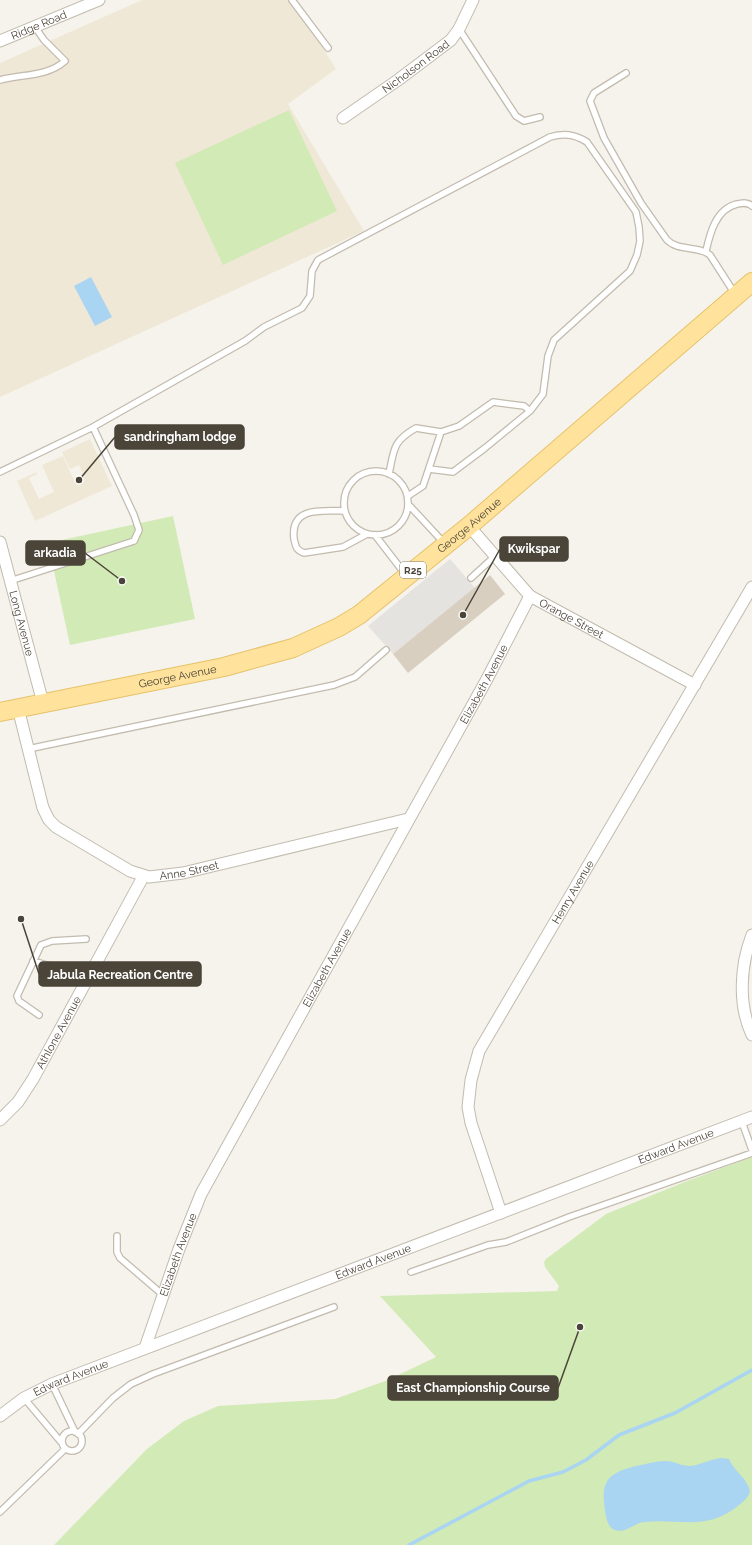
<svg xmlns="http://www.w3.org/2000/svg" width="752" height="1545" font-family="Raleway,sans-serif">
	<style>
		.education { fill: #efe8d6 }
		.green { fill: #d2eab5 }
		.parking { fill: #e5e3e0 }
		.water { fill: #a9d4f2 }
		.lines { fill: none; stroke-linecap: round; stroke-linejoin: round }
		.stream { stroke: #a9d4f2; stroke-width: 3.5 }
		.building { fill: #d8cfc1 }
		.lane-casing { stroke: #c2bbae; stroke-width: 8 }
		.street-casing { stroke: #c2bbae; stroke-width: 13 }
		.primary-casing { stroke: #e6c16a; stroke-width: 20 }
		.lane { stroke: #fff; stroke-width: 5.5 }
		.street { stroke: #fff; stroke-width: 11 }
		.primary { stroke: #ffe39c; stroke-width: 18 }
		.labels { text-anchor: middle; stroke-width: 3.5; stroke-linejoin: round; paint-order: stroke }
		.shield { fill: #fff; stroke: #817c74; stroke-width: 1 }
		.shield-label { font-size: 10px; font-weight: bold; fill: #4b4439 }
		.street-label { font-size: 11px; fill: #4b4439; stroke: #fff }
		.leader { fill: none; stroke: #4b4439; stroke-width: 1.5 }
		.callout-dot { fill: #4b4439; stroke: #fff; stroke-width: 1.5 }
		.callout { fill: #4b4439; stroke: #4b4439; stroke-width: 1.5 }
		.callout-label { font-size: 12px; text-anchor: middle; font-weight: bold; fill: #fff }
	</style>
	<rect width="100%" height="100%" fill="#f6f3ec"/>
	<path class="education" d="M142,0h150l44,69 -48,35 76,127 -364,166v-334z
		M90,439l22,47 -77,35 -18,-40 20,-9v2l-8,4 10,21 15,-7 -12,-27 21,-9 10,22 10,-4 -4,-9 -9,4 -8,-17z"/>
	<path class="green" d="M289,110l48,101 -114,54 -48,-102z
		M173,516l22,103 -125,26 -22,-102z
		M752,1157v388h-698l93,-96 37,-28 34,-15 117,-7 53,-19 48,-23 -56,-61 177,-5 2,-5 -14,-19 -1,-5 2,-3 60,-45 76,-31z"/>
	<path class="parking" d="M450,559l25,29 -82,66 -25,-28z"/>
	<path class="water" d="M91,277l21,40 -17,9 -21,-40z
		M722,1458l7,1c5,12 18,19 21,32 -1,6 -6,10 -11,14 -33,27 -58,13 -95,17 -10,1 -19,12 -29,8 -8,-3 -9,-13 -10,-20 -5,-30 4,-37 31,-44 10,-2 20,-5 30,-5 8,0 15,5 24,5 11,-1 20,-7 32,-8z"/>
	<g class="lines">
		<path class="stream" d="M409,1545l120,-64 34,-9 23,-12 33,-25 56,-22 77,-43"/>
	</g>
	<path class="building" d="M490,575l15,19 -97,79 -15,-19z"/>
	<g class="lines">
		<defs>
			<path id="lane" d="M292,0l36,48
				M459,29l57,87 8,5 16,-4
				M626,73l-32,20 -4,8 14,37 37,65 26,37c12,12 31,5 43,15l25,39
				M0,80c22,-6 47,-3 65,-19l-21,-21 -9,-13
				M706,251c4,-18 10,-42 31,-47 6,-1 11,-2 15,2
				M344 503a32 32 0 1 1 64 0a32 32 0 1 1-64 0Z
				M0,472l93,-45 152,-86 19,-14 38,-19 8,-12 2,-25 6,-11 232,-123c14,-4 24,-3 37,5l49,70 3,15 1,14 -3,14 -7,16 -76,69 -6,16 -5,38 -13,17 -45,37 -32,24 -24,-3
				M389,474c5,-25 4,-33 27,-46l25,4 18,-6 34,-24 31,4 6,5
				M408,496l15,-10 18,-54
				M408,504l37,40
				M345,511c-23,0 -55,-5 -51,28 2,8 2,11 10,14l39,-6 24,-13
				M375,535l30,39
				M471,578l23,-21
				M10,581l124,-40 5,-11 -5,-15 -41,-88
				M28,749l306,-64 21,-8 31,-27
				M33,961l55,16
				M39,1015l-20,-14 -2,-5 24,-51 11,-4 34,-2
				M742,1122l10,28
				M117,1236v16l3,6 43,37
				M411,1272l77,-27 18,-3 63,-25 183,-64
				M52,1384l23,48
				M24,1398l37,44
				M62 1441a10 10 0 1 1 20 0a10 10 0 1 1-20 0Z
				M78,1434l35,-36 18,-14 22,-10 181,-67
				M0,1512l65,-63"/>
			<g id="street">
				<path id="s1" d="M0,41l99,-41"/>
				<path id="s2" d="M343,118l55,-38 53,-40 8,-11 14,-29"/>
				<path id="s3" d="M469,526l61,70 165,89"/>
				<path id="s4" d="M0,542l43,161"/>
				<path id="s5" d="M18,708l25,100 6,12 7,7 74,44 19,6 34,-4 225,-54"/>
				<path d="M752,935c-12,31 -14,70 0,100"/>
				<path id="s6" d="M0,1120l18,-18 15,-23 110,-202"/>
				<path id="s7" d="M501,1213l-30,-90 -3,-16 3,-27 8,-29 273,-464"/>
				<path id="s8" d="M145,1348l34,-99 22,-55 286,-515 43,-83"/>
				<path id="s9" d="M0,1416l24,-18 28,-14 700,-267"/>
			</g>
			<g id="primary">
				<path id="s10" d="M0,712l224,-45 69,-19 46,-21 20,-12 110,-89 283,-244"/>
			</g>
		</defs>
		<use href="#lane" class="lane-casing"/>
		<use href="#street" class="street-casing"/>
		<use href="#primary" class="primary-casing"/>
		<use href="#lane" class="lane"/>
		<use href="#street" class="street"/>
		<use href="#primary" class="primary"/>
	</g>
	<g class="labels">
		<rect class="shield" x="400" y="562" width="26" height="16" rx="3"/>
		<g class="shield-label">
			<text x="413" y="574">R25</text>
		</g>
		<g class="street-label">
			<text dy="4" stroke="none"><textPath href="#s1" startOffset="42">Ridge Road</textPath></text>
			<text dy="4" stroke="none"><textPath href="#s2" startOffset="89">Nicholson Road</textPath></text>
			<text dy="4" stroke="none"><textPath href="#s10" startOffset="516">George Avenue</textPath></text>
			<text dy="4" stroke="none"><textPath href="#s3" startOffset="140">Orange Street</textPath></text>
			<text dy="4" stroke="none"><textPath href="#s4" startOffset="84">Long Avenue</textPath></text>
			<text dy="4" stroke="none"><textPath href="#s10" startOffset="181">George Avenue</textPath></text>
			<text dy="4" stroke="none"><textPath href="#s8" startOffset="747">Elizabeth Avenue</textPath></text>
			<text dy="4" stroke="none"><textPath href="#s5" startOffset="273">Anne Street</textPath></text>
			<text dy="4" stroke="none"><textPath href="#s7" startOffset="353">Henry Avenue</textPath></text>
			<text dy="4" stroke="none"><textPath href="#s8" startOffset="423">Elizabeth Avenue</textPath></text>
			<text dy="4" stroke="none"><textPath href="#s6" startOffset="106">Athlone Avenue</textPath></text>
			<text dy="4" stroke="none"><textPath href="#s9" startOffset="729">Edward Avenue</textPath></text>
			<text dy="4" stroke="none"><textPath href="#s8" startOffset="99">Elizabeth Avenue</textPath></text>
			<text dy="4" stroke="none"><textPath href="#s9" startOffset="405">Edward Avenue</textPath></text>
			<text dy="4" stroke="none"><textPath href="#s9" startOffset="81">Edward Avenue</textPath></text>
		</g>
	</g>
	<path class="leader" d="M79 480L115 437M463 615L500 549M122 581L85 553M21 919L39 974M580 1327L558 1388"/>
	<g class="callout-dot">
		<circle cx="79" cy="480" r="4"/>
		<circle cx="463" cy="615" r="4"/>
		<circle cx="122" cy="581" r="4"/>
		<circle cx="21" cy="919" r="4"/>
		<circle cx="580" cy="1327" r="4"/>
	</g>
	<g class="callout">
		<rect x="115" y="425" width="129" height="24" rx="4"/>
		<rect x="500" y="537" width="68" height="24" rx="4"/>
		<rect x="26" y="541" width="59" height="24" rx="4"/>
		<rect x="39" y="962" width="162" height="24" rx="4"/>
		<rect x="388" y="1376" width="170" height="24" rx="4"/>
	</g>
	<g class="callout-label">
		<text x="180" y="441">sandringham lodge</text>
		<text x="534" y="553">Kwikspar</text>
		<text x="55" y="557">arkadia</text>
		<text x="120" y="979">Jabula Recreation Centre</text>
		<text x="473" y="1392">East Championship Course</text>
	</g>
</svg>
